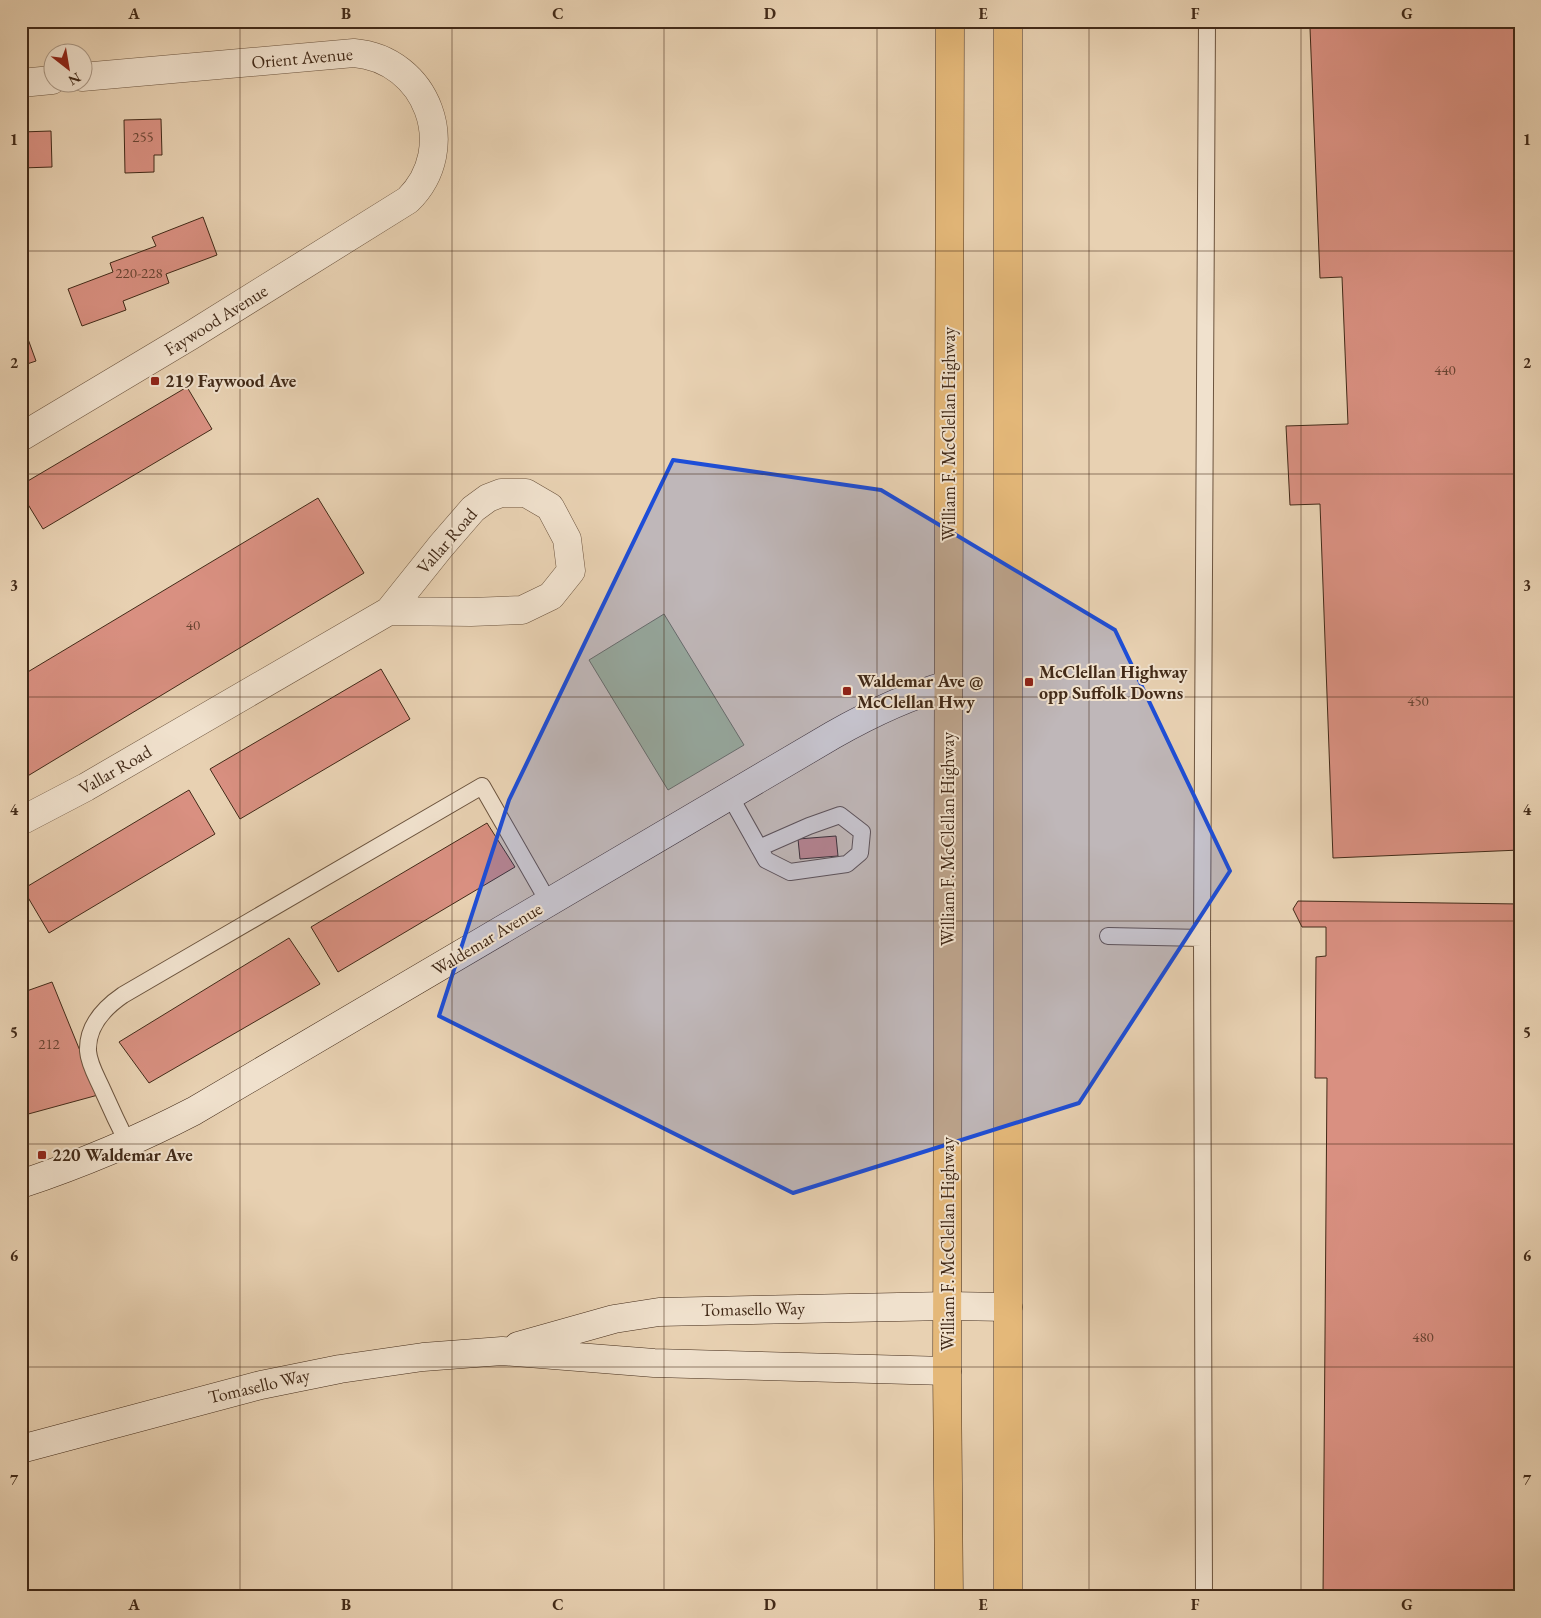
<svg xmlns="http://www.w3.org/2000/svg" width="1541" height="1618" font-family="'EB Garamond',serif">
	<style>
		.green { fill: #b3bc8e; stroke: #7a7353 }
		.building { fill: #d99081; stroke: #422a18 }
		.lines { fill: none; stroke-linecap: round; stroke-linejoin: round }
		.lane-casing { stroke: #6c543e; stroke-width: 18 }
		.street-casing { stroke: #6c543e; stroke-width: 29 }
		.secondary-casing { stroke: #422a18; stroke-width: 29 }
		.highway-casing { stroke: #422a18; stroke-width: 29 }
		.lane { stroke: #f0e1cd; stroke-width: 16 }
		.street { stroke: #f0e1cd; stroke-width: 28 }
		.secondary { stroke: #f0e1cd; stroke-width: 28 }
		.highway { stroke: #e4b879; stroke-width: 28 }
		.marked { fill: #1d4ed8; fill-opacity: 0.2; stroke: #1d4ed8; stroke-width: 4; stroke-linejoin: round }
		.grid { fill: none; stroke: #422a18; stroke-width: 1; stroke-opacity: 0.55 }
		.poi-dot { fill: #8f2418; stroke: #f0e1cd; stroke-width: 2 }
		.labels { text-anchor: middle; stroke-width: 4; stroke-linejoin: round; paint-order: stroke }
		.number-label { font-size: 15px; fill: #684432 }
		.street-label { font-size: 18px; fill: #422a18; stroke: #f0e1cd }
		.poi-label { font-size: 18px; font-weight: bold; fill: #422a18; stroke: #f0e1cd; text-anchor: start }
		.neatline { fill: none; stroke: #422a18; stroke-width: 2 }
		.grid-label { font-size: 16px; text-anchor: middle; font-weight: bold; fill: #422a18 }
	</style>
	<rect width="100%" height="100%" fill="#e8d1b2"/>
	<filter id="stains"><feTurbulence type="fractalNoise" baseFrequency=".004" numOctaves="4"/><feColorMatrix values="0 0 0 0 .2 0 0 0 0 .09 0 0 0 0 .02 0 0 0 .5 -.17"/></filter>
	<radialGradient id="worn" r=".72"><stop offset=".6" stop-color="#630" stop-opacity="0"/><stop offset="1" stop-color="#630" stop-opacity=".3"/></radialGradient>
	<path class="green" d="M664,614l80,131 -76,45 -79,-130z"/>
	<path class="building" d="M1376,21h144v829l-187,8 -13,-354 -30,1 -4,-79 62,-2 -6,-147 -22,1 -10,-250 67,-3z
		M161,119l1,36h-8v17l-29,1 -1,-53z
		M51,131l1,36 -31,1v-36z
		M203,217l14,38 -51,19 3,9 -46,18 3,9 -44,16 -14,-37 45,-17 -3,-9 46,-17 -4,-9z
		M24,328l12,33 -15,5v-37z
		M187,387l25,42 -169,100 -22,-36v-8z
		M318,498l46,75 -343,207v-104z
		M381,669l29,50 -170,100 -30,-50z
		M189,790l26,44 -166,99 -26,-44z
		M487,823l28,44 -177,105 -27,-45z
		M836,836l2,20 -38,3 -2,-20z
		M1298,901l222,3v693h-197l4,-519h-12l1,-121 10,-1v-29h-24l-9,-18z
		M289,938l31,46 -171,99 -30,-41z
		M52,982l46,113 -77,21v-123z"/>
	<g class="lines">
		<defs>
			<path id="lane" d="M730,796l36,64 24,12 57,-8 13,-11 2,-21 -22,-17 -31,11 -50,22
				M1108,936l94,2
				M128,1144c-9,-18 -17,-35 -25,-53 -5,-12 -14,-26 -15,-40 -1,-25 16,-43 35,-56l359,-209 67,117
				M1204,1597l-2,-659 5,-917"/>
			<path id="street" d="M21,83l31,-3
				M21,437l169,-101 218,-136c53,-52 19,-141 -54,-147l-272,24
				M501,493h25l24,14 17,32 4,32 -20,25 -29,14 -51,2 -82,-1 52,-65 32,-37 15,-11z
				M21,821l65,-34 303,-176"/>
			<path id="secondary" d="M21,1184c60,-20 117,-44 173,-73l639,-376c37,-21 74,-39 115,-50
				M518,1346l96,-27 45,-7 289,-6 60,1
				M21,1449l240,-64 79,-16 83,-12 79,-6 152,12 293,8"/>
			<path id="highway" d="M949,1597l-2,-226 3,-1350
				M1008,1597v-1576"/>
		</defs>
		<use href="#lane" class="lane-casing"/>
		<use href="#street" class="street-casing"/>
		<use href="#secondary" class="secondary-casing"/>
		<use href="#highway" class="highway-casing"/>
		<use href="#lane" class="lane"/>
		<use href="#street" class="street"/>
		<use href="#secondary" class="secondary"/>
		<use href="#highway" class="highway"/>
	</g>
	<path class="marked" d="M673,460l208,30 234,140 115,241 -151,232 -286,90 -354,-177 70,-216z"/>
	<path class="grid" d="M240,21v1576M452,21v1576M664,21v1576M877,21v1576M1089,21v1576M1301,21v1576M21,251h1499M21,474h1499M21,697h1499M21,921h1499M21,1144h1499M21,1367h1499"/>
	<g class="poi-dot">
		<rect x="150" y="376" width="10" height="10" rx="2.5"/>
		<rect x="1024" y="677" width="10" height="10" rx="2.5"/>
		<rect x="842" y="686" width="10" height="10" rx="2.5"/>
		<rect x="37" y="1150" width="10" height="10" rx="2.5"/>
	</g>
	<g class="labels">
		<g class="number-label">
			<text x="143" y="142">255</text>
			<text x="139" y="278">220-228</text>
			<text x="1445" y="375">440</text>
			<text x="193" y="630">40</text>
			<text x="1418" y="706">450</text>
			<text x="49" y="1049">212</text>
			<text x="1423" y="1342">480</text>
		</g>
		<g class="street-label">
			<text transform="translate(302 58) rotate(-5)" y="6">Orient Avenue</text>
			<text transform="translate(216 320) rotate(-32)" y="6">Faywood Avenue</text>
			<text transform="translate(949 434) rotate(-90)" y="6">William F. McClellan Highway</text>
			<text transform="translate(447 541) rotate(-49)" y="6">Vallar Road</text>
			<text transform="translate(115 770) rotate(-30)" y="6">Vallar Road</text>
			<text transform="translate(948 839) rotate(-90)" y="6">William F. McClellan Highway</text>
			<text transform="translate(487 939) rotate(-31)" y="6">Waldemar Avenue</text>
			<text transform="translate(948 1244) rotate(-90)" y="6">William F. McClellan Highway</text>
			<text transform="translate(753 1309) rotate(-1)" y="6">Tomasello Way</text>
			<text transform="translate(259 1386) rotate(-13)" y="6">Tomasello Way</text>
		</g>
		<g class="poi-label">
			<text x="165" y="387">219 Faywood Ave</text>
			<text x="1039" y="678">McClellan Highway<tspan x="1039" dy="21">opp Suffolk Downs</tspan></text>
			<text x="857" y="687">Waldemar Ave @<tspan x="857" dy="21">McClellan Hwy</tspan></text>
			<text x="52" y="1161">220 Waldemar Ave</text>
		</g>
	</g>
	<rect width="1541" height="1618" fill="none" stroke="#e8d1b2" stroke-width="55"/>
	<g transform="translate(68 68) rotate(149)"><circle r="24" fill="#f0e1cd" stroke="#aa9885"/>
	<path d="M0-4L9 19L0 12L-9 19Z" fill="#8f2418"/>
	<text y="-8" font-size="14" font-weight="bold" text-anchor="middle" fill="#422a18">N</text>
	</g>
	<rect x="28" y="28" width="1486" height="1562" class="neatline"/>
	<g class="grid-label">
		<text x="134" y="19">A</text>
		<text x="346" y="19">B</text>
		<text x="558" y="19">C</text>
		<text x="770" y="19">D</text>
		<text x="983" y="19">E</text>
		<text x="1195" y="19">F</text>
		<text x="1407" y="19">G</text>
		<text x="14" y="145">1</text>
		<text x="1527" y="145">1</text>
		<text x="14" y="368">2</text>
		<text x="1527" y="368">2</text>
		<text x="14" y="591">3</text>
		<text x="1527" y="591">3</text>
		<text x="14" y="815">4</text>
		<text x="1527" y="815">4</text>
		<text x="14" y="1038">5</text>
		<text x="1527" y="1038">5</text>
		<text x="14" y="1261">6</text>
		<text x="1527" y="1261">6</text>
		<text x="14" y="1485">7</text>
		<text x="1527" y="1485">7</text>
		<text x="134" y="1610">A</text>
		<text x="346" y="1610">B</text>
		<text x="558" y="1610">C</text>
		<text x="770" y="1610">D</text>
		<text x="983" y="1610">E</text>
		<text x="1195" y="1610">F</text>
		<text x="1407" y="1610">G</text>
	</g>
	<rect width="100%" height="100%" filter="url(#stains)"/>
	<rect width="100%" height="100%" fill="url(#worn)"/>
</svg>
